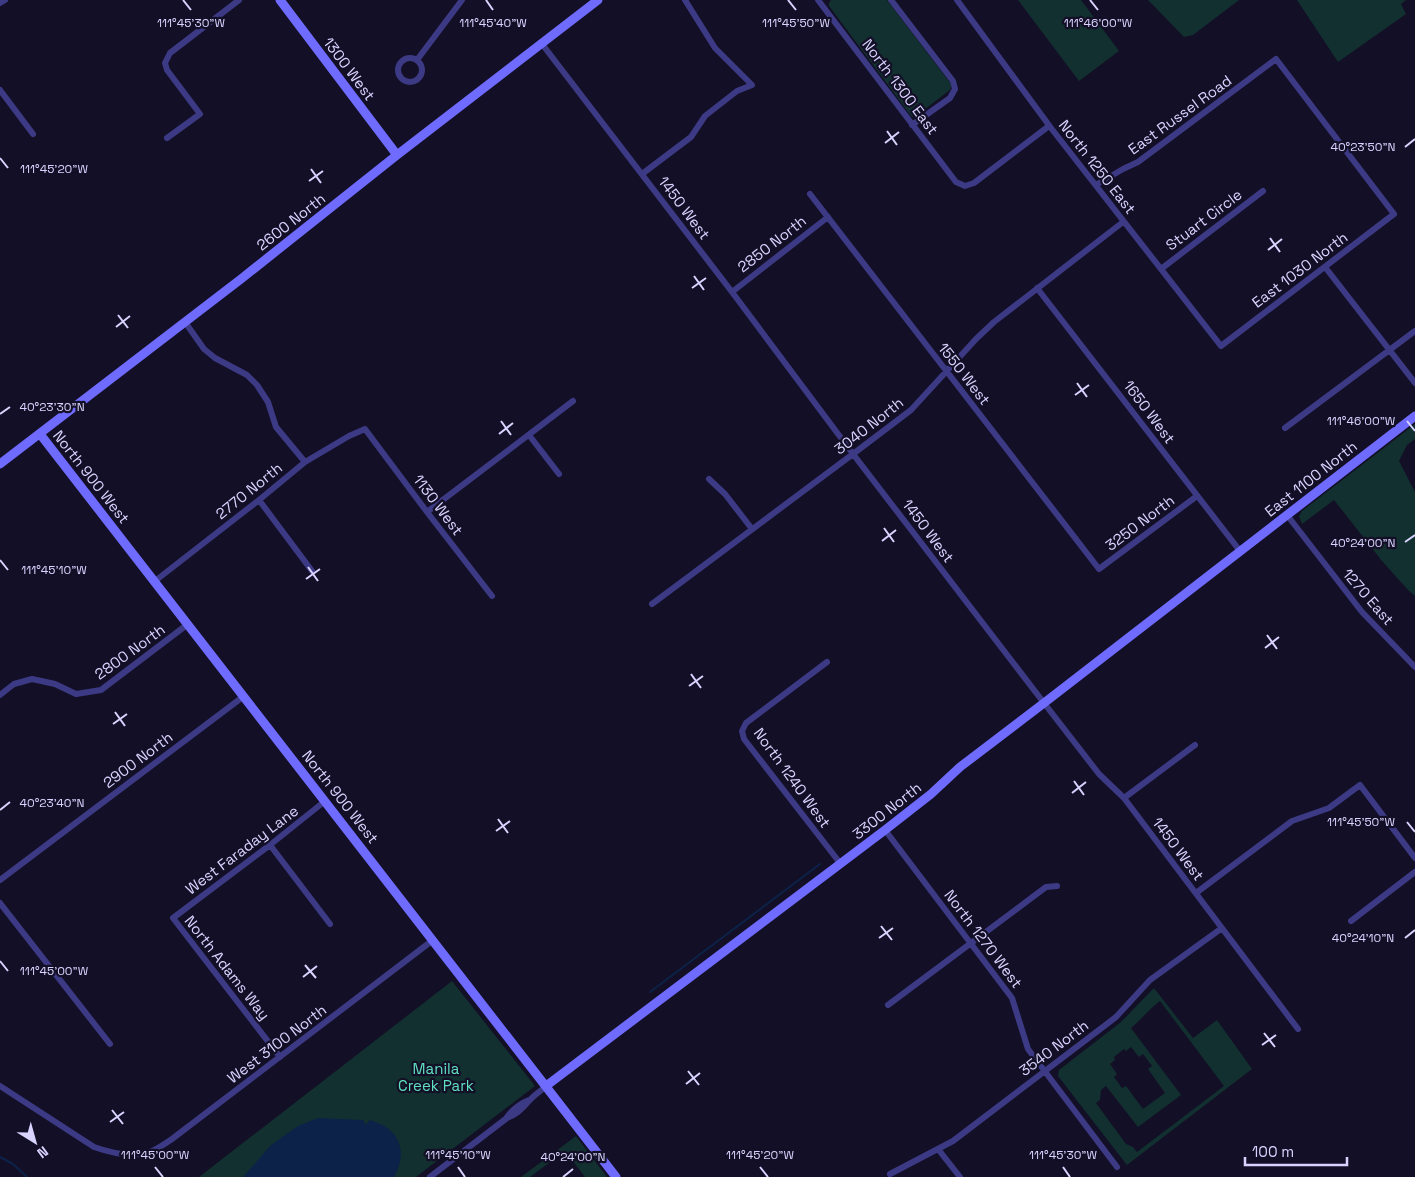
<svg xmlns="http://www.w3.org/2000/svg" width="1415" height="1177" font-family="'Space Grotesk',sans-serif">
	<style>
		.green { fill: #12302f; fill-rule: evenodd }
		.water { fill: #0c2248 }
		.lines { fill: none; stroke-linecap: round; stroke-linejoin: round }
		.stream { stroke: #0c2248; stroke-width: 2 }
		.street { stroke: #3d3a85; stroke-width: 6 }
		.secondary { stroke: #6f6bff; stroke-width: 9 }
		.ticks { fill: none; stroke: #d9d4ff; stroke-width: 2 }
		.labels { text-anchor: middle; stroke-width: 4.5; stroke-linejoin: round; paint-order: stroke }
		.street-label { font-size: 15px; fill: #d9d4ff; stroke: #130f26 }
		.park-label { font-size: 15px; fill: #5fe0c0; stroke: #130f26 }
		.ticks-label { font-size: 12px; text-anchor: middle; fill: #d9d4ff; stroke: #130f26; stroke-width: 4.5; stroke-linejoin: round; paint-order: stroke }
	</style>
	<rect width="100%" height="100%" fill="#130f26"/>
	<path class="green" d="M831,0h56l64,84v3l-1,3 -34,26 -3,1 -2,-1 -82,-110v-3z
		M1018,0h63l38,51 -40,30z
		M1148,0h91l-46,35 -9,2z
		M1297,0h109l-5,4 5,10 -68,48z
		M1415,424v15l-8,6 -8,16 16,31v104l-7,-6 -26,-29 -48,-61 -32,24 -3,-8 3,-5z
		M452,981l83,105 -119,91h-217z
		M1154,988l39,50 24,-18 35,49 -125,96 -69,-89 1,-6 62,-48zM1160,1001l64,85 -87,66 -4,-5 -7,-3 -30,-41 4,-3 1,-10 5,-4 32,41 43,-32 -50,-67c10,-8 18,-19 29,-27zM1131,1047l8,10 4,-3 9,12 -4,3 17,24 -22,16 -17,-23 -4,2 -8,-11 3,-3 -7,-10 5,-4 -1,-3 10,-8 2,2z
		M576,1136l31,41h-22l-20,-26 -35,26h-9z"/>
	<path class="water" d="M318,1118l45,2 2,4 3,-1 1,-3c30,7 40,31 25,57h-151l28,-32 27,-19z"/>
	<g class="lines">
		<path class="stream" d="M650,992l170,-128
			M0,1157l13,7 14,13"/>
		<path class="street" d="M818,0l138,182 9,4 9,-3 75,-57
			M891,0l62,81 2,8 -5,9 -38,27
			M957,0l94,128 170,218 173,-132 -118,-155 -138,103 -15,7 -27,16
			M0,3l5,-3
			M542,44l190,248 121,162 191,249 55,71 25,24 174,231
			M398 70a12 12 0 1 1 24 0a12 12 0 1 1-24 0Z
			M417,60l45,-60
			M0,90l33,44
			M167,138l33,-24 -33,-44 -2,-7 5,-10 69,-53
			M642,174l49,-37 14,-21 32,-25 15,-6 -37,-37 -30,-48
			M810,194l289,375 98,-73
			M1325,267l90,116
			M1161,269l102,-78
			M1037,288l203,263
			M732,292l96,-75
			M185,322l19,27 11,9 32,17 10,10 11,17 8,25 29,35
			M1285,428l130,-97
			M529,435l30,39
			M709,479l16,15 27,35
			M259,500l53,71
			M427,512l146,-111
			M1287,515l75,97 53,55
			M155,581l104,-81 46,-38 44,-26 16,-7 62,83 65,84
			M652,604l201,-150 58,-44 65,-71 18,-17 129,-100
			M827,662l-81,61 -4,8 2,8 96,124
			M0,695l14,-11 18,-5 23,5 21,10 25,-4 87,-66
			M1124,798l71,-53
			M885,830l127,168 16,51 89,118
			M270,845l60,79
			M0,880l244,-184
			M1196,893l96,-72 37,-13 31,-23 55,73
			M0,903l110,141
			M1351,921l64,-49
			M888,1005l158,-118 11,-1
			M280,1057l-107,-139 97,-73 55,-44
			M0,1086l94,61c17,6 40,11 58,4 7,-3 14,-8 20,-12l261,-199
			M507,1117c6,-8 12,-13 22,-17
			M938,1149l22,28
			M890,1174l63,-33 163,-124 34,-37 72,-52
			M430,1177l77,-59c12,-5 14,-9 23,-18 4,-5 11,-9 16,-14"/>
		<path class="secondary" d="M280,0l117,155
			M40,434l576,743
			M0,464l241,-185 156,-124 201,-155
			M546,1086l339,-256 46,-36 29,-27 84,-64 371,-287"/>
	</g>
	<path class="ticks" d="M183,0l8,10M486,0l7,10M788,0l8,10M1090,0l8,10M887,131l10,14M885,143l14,-11M1405,147l10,-8M0,158l8,10M311,169l10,14M309,181l14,-10M1270,238l10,14M1268,250l14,-11M694,276l10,14M692,288l14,-10M118,315l10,13M116,327l14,-11M1077,383l10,14M1075,395l14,-10M0,414l10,-7M501,421l10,14M1407,421l8,10M499,434l14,-11M884,528l10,14M882,541l14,-11M1405,542l10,-7M0,560l8,10M308,567l10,14M306,579l14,-10M1267,635l10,14M1265,648l14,-11M691,674l10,14M689,686l14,-10M115,712l10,14M113,724l14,-10M1074,781l10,14M1072,793l14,-11M0,810l10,-8M498,819l10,14M1407,822l8,10M496,831l14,-10M881,926l11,14M879,938l14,-10M1405,938l10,-8M0,961l8,10M305,965l11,13M303,977l14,-11M1264,1033l11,14M1262,1045l14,-10M688,1071l11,14M686,1084l14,-11M112,1110l11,14M110,1122l14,-10M155,1167l8,10M458,1167l7,10M760,1167l8,10M1063,1167l7,10M563,1177l10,-8"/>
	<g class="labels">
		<g class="street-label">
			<text transform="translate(349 69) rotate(53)" y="5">1300 West</text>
			<text transform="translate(900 87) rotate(53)" y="5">North 1300 East</text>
			<text transform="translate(1180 115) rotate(-36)" y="5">East Russel Road</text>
			<text transform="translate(1097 167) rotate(52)" y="5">North 1250 East</text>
			<text transform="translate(684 208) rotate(53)" y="5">1450 West</text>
			<text transform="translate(1204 220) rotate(-37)" y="5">Stuart Circle</text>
			<text transform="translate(291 222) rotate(-38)" y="5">2600 North</text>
			<text transform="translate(772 244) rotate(-38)" y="5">2850 North</text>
			<text transform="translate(1300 270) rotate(-37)" y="5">East 1030 North</text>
			<text transform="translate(964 374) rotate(52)" y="5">1550 West</text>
			<text transform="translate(1149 412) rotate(53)" y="5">1650 West</text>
			<text transform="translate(869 426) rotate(-38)" y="5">3040 North</text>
			<text transform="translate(91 477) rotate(52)" y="5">North 900 West</text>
			<text transform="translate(1311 479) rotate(-38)" y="5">East 1100 North</text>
			<text transform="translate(249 491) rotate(-39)" y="5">2770 North</text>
			<text transform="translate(438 505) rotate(53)" y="5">1130 West</text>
			<text transform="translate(1140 523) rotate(-37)" y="5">3250 North</text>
			<text transform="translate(928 531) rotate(53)" y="5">1450 West</text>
			<text transform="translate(1368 597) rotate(49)" y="5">1270 East</text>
			<text transform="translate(130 652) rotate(-36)" y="5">2800 North</text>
			<text transform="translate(138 760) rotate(-37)" y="5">2900 North</text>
			<text transform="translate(792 778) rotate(54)" y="5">North 1240 West</text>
			<text transform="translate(340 797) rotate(52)" y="5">North 900 West</text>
			<text transform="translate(887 811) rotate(-38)" y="5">3300 North</text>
			<text transform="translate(1178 849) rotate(53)" y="5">1450 West</text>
			<text transform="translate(242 850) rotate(-37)" y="5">West Faraday Lane</text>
			<text transform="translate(983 939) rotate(53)" y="5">North 1270 West</text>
			<text transform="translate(227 968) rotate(52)" y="5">North Adams Way</text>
			<text transform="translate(277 1044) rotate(-37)" y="5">West 3100 North</text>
			<text transform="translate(1054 1048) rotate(-37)" y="5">3540 North</text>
		</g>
		<g class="park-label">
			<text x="436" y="1074">Manila<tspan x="436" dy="17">Creek Park</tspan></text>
		</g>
	</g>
	<g class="ticks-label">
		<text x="191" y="27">111°45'30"W</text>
		<text x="493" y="27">111°45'40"W</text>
		<text x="796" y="27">111°45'50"W</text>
		<text x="1098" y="27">111°46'00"W</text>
		<text x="1363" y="151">40°23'50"N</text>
		<text x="54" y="173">111°45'20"W</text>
		<text x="52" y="411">40°23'30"N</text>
		<text x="1361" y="425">111°46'00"W</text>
		<text x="1363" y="547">40°24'00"N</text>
		<text x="54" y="574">111°45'10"W</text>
		<text x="52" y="807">40°23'40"N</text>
		<text x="1361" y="826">111°45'50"W</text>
		<text x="1363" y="942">40°24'10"N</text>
		<text x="54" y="975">111°45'00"W</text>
		<text x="155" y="1159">111°45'00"W</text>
		<text x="458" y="1159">111°45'10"W</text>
		<text x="760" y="1159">111°45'20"W</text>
		<text x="1063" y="1159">111°45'30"W</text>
		<text x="573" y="1161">40°24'00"N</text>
	</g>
	<g transform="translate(35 1142) rotate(143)" stroke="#130f26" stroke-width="4" paint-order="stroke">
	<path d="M0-4L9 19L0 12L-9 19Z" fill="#d9d4ff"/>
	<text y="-8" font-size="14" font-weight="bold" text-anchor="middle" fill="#d9d4ff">N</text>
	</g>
	<path d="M1245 1157v8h102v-8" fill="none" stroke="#d9d4ff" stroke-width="2.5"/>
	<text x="1252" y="1157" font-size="15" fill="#d9d4ff" stroke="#130f26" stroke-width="4" paint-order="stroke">100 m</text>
</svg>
